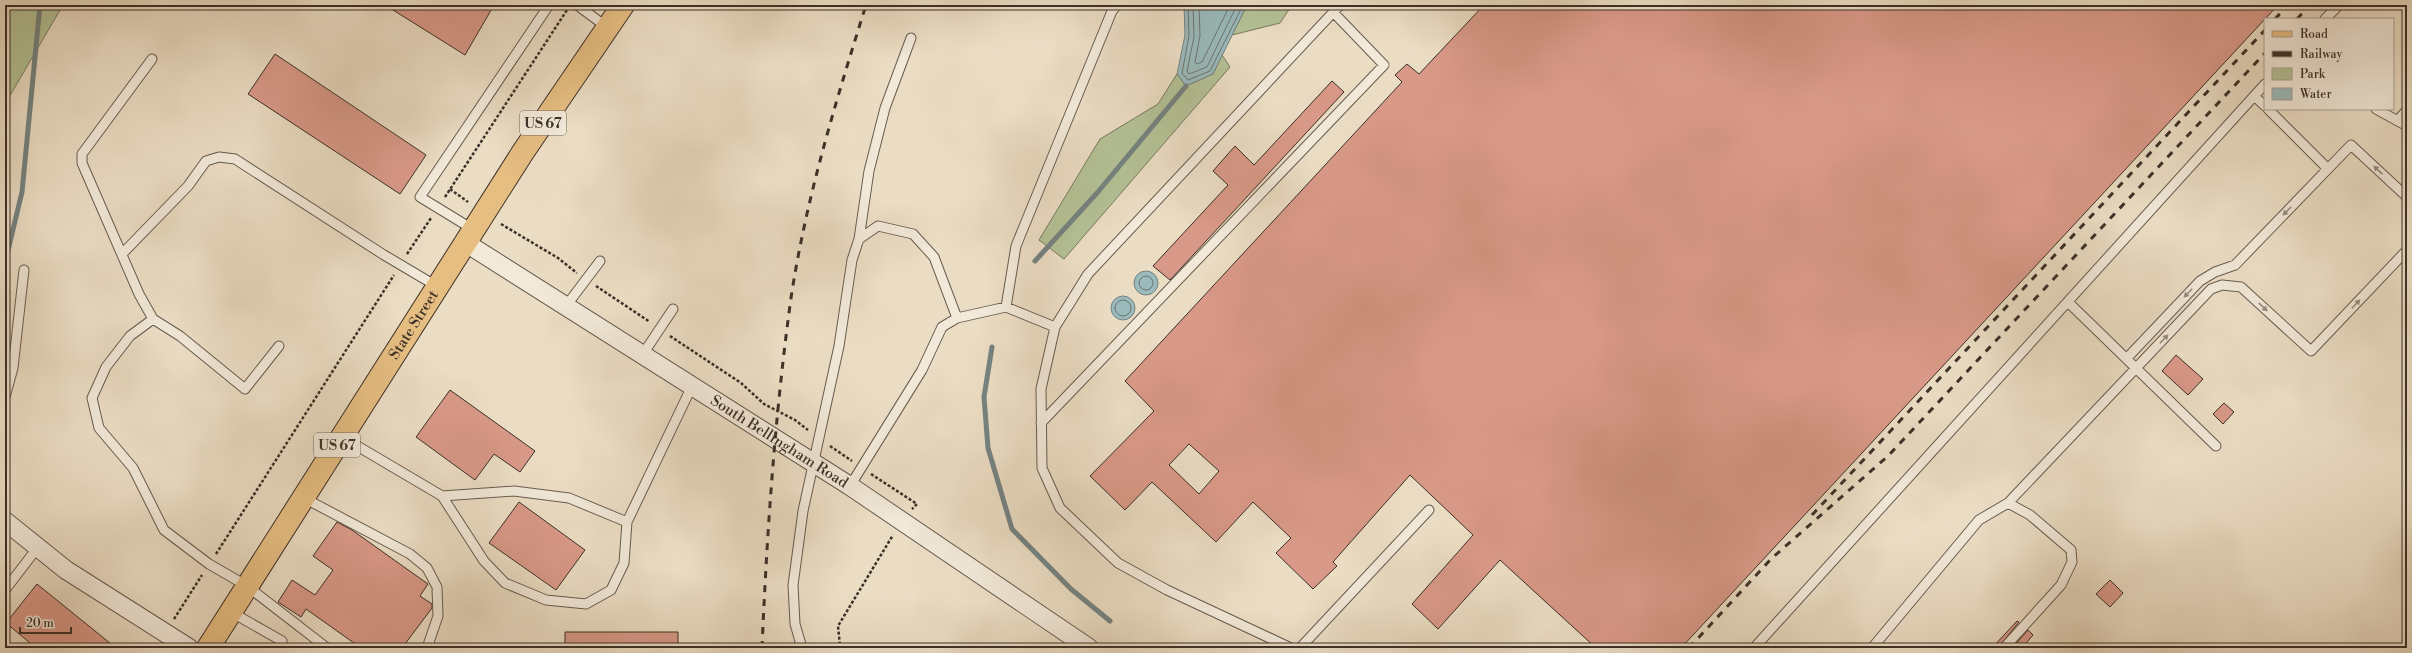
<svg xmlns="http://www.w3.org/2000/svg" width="2412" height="653" font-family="'Libre Bodoni',serif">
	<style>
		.green { fill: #b4c296; stroke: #78795f }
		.water { fill: #9ababc; stroke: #748381 }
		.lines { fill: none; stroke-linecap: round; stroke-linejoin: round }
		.shore { stroke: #6b7572; stroke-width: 1 }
		.stream { stroke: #748381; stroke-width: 5 }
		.building { fill: #d99988; stroke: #3c3028; fill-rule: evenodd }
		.service-casing { stroke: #685b4f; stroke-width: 11 }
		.minor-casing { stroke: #685b4f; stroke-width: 20 }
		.primary-casing { stroke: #3c3028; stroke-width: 24 }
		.path { stroke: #3c3028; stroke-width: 2.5; stroke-dasharray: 3 2; stroke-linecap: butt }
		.service { stroke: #f2e9d9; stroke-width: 9 }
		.minor { stroke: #f2e9d9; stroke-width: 18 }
		.primary { stroke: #e6be82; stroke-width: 22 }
		.rail { stroke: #3c3028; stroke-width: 3; stroke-dasharray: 7 7; stroke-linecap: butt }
		.oneway { fill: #978c80 }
		.labels { text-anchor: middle; stroke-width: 3.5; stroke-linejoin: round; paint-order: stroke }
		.shield { fill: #f2e9d9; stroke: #73685d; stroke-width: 1 }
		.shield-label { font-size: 14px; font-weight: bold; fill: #3c3028 }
		.street-label { font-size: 15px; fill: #3c3028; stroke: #f2e9d9 }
	</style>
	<rect width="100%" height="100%" fill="#ebddc4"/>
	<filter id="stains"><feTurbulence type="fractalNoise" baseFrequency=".005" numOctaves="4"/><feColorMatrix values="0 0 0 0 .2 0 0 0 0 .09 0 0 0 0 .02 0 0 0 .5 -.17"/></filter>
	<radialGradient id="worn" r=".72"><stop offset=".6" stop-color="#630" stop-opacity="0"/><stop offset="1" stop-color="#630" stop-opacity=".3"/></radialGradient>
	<path class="green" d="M5,5h58l-58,99z
		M1247,5h45l-12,18 -48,12z
		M1222,55l8,12 -166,192 -25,-19 61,-101 58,-35 19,-30 9,12 27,-12z"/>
	<path class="water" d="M1184,5h63l-34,69 -27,12 -9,-12 8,-39z
		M1134 283a12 12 0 1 1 24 0a12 12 0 1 1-24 0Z
		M1111 308a12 12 0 1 1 24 0a12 12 0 1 1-24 0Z"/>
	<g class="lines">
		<path class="shore" d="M1188,5l1,31 -7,37 6,7 22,-9 33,-66
			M1193,5l1,32 -7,34 2,3 18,-7 30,-62
			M1199,5l1,31 -5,26 2,2 5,-2 28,-57
			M1139 283a7 7 0 1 1 14 0a7 7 0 1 1-14 0Z
			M1115 308a8 8 0 1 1 16 0a8 8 0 1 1-16 0Z"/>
		<path class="stream" d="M1035,261l62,-68 89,-107
			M5,263l17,-71 18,-187
			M992,347l-8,50 4,51 24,81 59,60 39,32"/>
	</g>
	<path class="building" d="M385,5h109l-29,50z
		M1484,5h794l-597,643h-85l-96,-88 -62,69 -26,-25 61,-69 -63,-60 -77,87 4,4 -24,23 -37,-36 15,-15 -38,-36 -37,40 -64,-60 -27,28 -35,-34 64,-65 -29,-30 277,-299 -7,-7 12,-11 12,10zM1189,444l30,27 -20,23 -30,-29z
		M275,54l151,101 -26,39 -152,-100z
		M1332,81l12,11 -174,188 -17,-14 75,-81 -15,-14 22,-25 19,19z
		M2176,355l27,24 -15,16 -26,-24z
		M450,390l85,61 -15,21 -26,-18 -19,26 -59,-43z
		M2224,403l10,9 -11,12 -10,-10z
		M519,502l66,48 -29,40 -67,-47z
		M337,522l15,8 76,54 -8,12 12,8v4l-30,40h-41l-55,-39 -5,8 -23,-15 14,-22 23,15 18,-25 -20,-14z
		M2110,580l13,13 -13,14 -14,-13z
		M37,584l79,64h-80l-30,-25z
		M2017,621l2,1 -21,26h-6z
		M2028,630l5,5 -11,13h-10z
		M565,632h113v16h-113z"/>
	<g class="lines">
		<defs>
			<path id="service" d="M577,5l31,23
				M2325,19l14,-14
				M152,59l-70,95v9l57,131 14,25 27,17 65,53 34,-43
				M2254,96l11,10
				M2268,109l60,60
				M2376,109l31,17
				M2398,120l9,-10
				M474,230l-54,-33 129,-192
				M859,239l19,-13 35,8 21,23 23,61
				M122,254l66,-68 18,-25 13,-4 16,2 149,96 54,32
				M2068,302l148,144
				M566,306l34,-45
				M1006,307l10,-61 96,-235 5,-6
				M153,319l-23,17 -24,31 -14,31 7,30 34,40 31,62 45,34 38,22 80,62
				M643,354l30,-45
				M2127,358l73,-77 15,-9 20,-7 116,-120 56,52
				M5,397l8,-29 11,-98
				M1041,423l343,-358 -51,-53
				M342,437l100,59 42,65 21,22 41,17 40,4 25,-14 13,-27 3,-41 65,-136
				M850,486l72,-116 20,-43 15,-9 49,-11 49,20
				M442,496l72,-5 55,7 58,24
				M304,498l106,56 17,14 10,19 1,29 -11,32
				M2008,503l203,-214 11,-4 19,2 70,64 96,-101
				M5,590l33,-43
				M231,612l51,29
				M802,648l-7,-24 -2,-39 10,-74 36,-165 13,-86 7,-21 10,-68 16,-63 26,-70
				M1291,648l-124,-58 -49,-27 -58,-55 -18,-40 -1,-79 14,-62 33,-53 252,-269
				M1300,648l129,-138
				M1754,648l511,-564
				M1872,648l107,-128 29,-17 22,12 41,35 1,12 -11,23 -57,63"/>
			<g id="minor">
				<path id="s1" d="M466,243l384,243 239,162"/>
				<path d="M5,521l61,49 123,78"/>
			</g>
			<g id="primary">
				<path id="s2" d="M208,648l315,-496 100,-147"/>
			</g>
		</defs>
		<use href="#service" class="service-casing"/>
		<use href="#minor" class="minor-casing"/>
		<use href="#primary" class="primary-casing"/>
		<path class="path" d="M450,189l18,13
			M445,197l122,-187
			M501,224l57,34 19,15
			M407,254l24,-36
			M596,286l54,36
			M670,336l71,47 23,21 31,16 13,10
			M830,446l22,15
			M871,474l46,30 -5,5
			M216,554l178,-279
			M174,619l28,-44
			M843,648l-3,-2 -2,-20 55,-91"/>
		<use href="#service" class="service"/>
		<use href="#minor" class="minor"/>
		<use href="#primary" class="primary"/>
		<path class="rail" d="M2275,19l13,-14
			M2297,19l13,-14
			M1812,515l453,-485
			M762,648c5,-117 13,-234 29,-350 15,-100 45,-197 75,-293
			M1689,648l82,-89 117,-103 377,-403"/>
	</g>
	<defs><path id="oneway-solid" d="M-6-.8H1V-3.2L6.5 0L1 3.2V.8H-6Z"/></defs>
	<g class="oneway">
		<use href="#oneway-solid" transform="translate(2378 170) rotate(-137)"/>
		<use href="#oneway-solid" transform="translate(2287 211) rotate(134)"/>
		<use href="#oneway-solid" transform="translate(2188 293) rotate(134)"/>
		<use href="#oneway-solid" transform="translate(2356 304) rotate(-46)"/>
		<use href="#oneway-solid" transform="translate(2263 307) rotate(43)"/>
		<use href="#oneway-solid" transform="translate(2164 339) rotate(-46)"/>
	</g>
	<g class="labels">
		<g class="shield">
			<rect x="520" y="111" width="46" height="24" rx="3"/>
			<rect x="314" y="433" width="46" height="24" rx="3"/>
		</g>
		<g class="shield-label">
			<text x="543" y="128">US 67</text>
			<text x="337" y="450">US 67</text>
		</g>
		<g class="street-label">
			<text dy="5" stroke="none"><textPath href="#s2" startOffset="383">State Street</textPath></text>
			<text dy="5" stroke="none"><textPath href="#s1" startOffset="371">South Bellingham Road</textPath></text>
		</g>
	</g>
	<rect width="2412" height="653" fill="none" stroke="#ebddc4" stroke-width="20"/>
	<rect x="6" y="6" width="2400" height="641" fill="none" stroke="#3c3028" stroke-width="2"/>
	<rect x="10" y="10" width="2392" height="633" fill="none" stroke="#3c3028"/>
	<rect x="2264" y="18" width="130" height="92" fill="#f2e9d9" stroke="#a99f92"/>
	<rect x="2272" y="31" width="20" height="6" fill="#e6be82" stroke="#a99f92"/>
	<text x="2300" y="38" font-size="12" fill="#3c3028">Road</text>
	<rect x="2272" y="51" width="20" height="6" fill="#3c3028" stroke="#a99f92"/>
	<text x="2300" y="58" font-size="12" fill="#3c3028">Railway</text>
	<rect x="2272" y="68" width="20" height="12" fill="#b4c296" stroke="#a99f92"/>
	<text x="2300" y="78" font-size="12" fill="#3c3028">Park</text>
	<rect x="2272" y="88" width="20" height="12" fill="#9ababc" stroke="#a99f92"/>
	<text x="2300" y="98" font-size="12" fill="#3c3028">Water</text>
	<path d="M20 627v6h51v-6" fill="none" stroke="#3c3028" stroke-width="2"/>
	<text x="26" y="627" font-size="12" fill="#3c3028" stroke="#f2e9d9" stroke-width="3" paint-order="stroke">20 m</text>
	<rect width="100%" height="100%" filter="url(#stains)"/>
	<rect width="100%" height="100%" fill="url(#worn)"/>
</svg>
